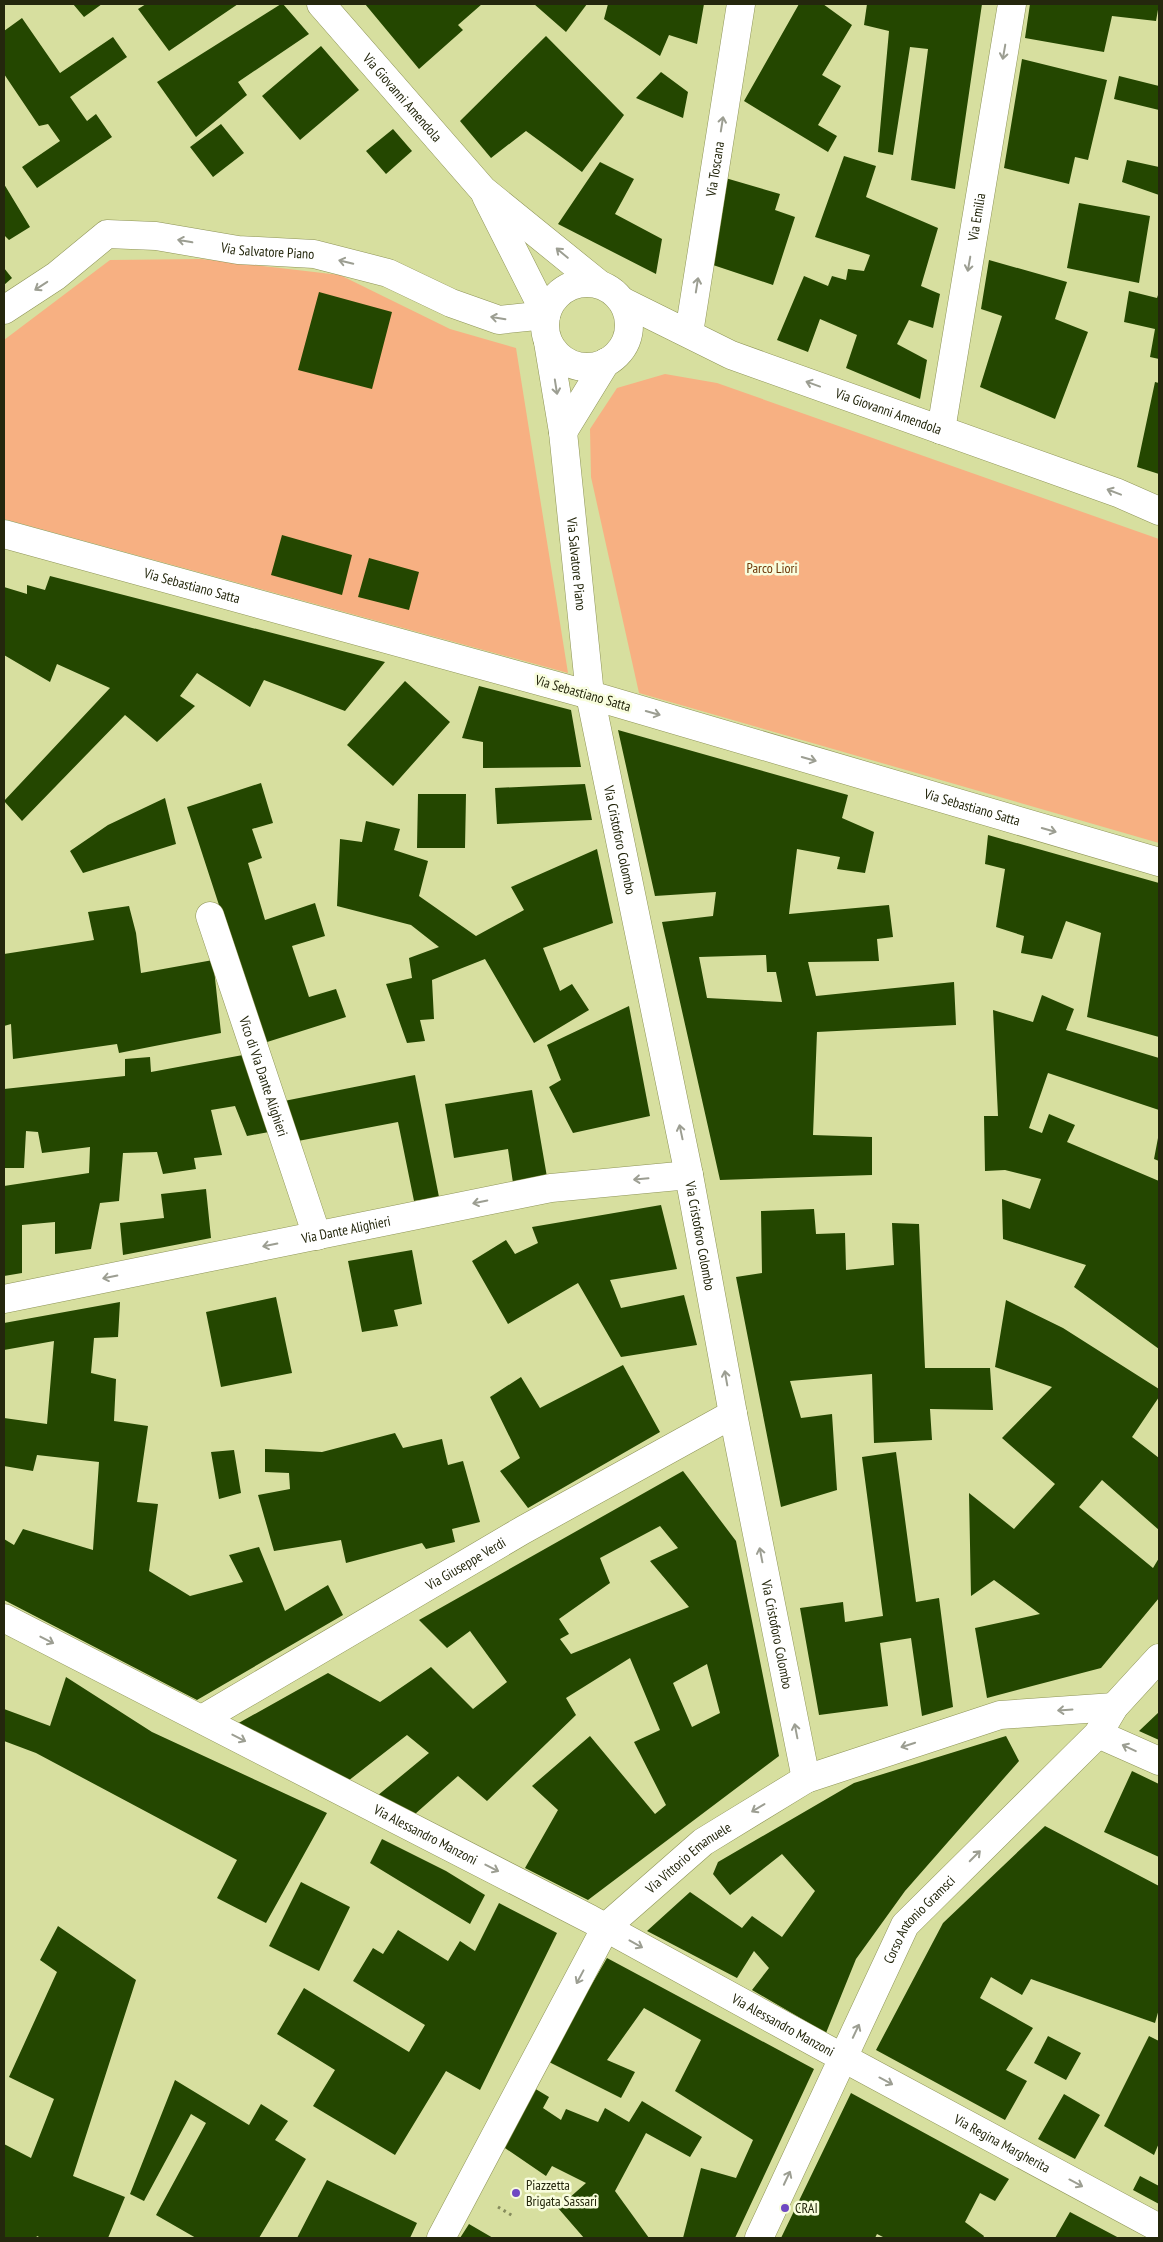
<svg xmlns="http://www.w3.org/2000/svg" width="1163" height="2242" font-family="'PT Sans Narrow',sans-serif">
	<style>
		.green { fill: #f7b082 }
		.building { fill: #244700; fill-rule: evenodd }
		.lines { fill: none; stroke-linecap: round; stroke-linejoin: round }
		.pedestrian-casing { stroke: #8e9457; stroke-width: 29 }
		.minor-casing { stroke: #8e9457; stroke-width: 29 }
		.tertiary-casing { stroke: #8e9457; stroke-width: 29 }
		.path { stroke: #858b5c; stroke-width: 3; stroke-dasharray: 2.5 4; stroke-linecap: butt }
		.pedestrian { stroke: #fff; stroke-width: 28 }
		.minor { stroke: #fff; stroke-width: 28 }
		.tertiary { stroke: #fff; stroke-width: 28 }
		.oneway { stroke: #9c9e92 }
		.poi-dot { fill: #6f49c2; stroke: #f8fddd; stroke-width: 2 }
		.labels { text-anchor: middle; stroke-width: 5; stroke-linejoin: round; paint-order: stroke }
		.street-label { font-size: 14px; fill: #24270d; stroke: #f8fddd }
		.park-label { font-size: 14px; fill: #6e3708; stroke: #f8fddd }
		.poi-label { font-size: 14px; fill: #24270d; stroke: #f8fddd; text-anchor: start }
	</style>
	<rect width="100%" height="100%" fill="#d7df9f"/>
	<path class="green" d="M201,259l139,16 110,54 66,19 52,325 -564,-154v-179l106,-80z
		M665,374l52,9 442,156v304l-520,-150 -48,-216 -1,-48 27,-41z"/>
	<path class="building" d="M73,4h29l-18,13z
		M146,4h92l-69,47 -31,-42z
		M281,4h2l26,30 -71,48 9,13 -51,42 -39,-55z
		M365,4h117l-24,21 5,5 -44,39z
		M534,4h53l-21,28z
		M608,4h96l-7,40 -28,-9 -9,21 -56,-37z
		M799,4h24l29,21 -30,50 19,11 -23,39 19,11 -9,16 -84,-51z
		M867,4h115l-27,185 -44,-9 17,-131 -18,-2 -17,108 -15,-3 11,-121 -25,-6z
		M1030,4l54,1 75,-1 -3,17 -44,-5 -8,36 -79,-14z
		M22,18l38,55 53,-36 14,20 -57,40 17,24 9,-7 16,23 -75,51 -15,-21 38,-26 -12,-17 -9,2 -35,-52v-43z
		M546,36l78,79 -42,57 -56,-41 -35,27 -31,-37z
		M321,46l38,44 -59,50 -38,-44z
		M1022,59l85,21 -19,80 -13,-3 -6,27 -65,-16z
		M661,72l27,20 -5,26 -47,-20z
		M1119,76l40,10v24l-45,-11z
		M221,124l23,29 -31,24 -23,-30z
		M393,129l19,22 -26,23 -20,-23z
		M844,156l32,10 -10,31 72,31 -17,58 19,8 -7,34 -24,-8 -12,24 30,16 -7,39 -74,-31 11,-33 -37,-16 -12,33 -31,-12 27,-64 24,10 4,-10 14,4 2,-11 16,2 6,-16 -55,-18z
		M1127,160l32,7v28l-37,-13z
		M600,162l34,17 -19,35 47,25 -6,35 -98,-50z
		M722,177l58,17 -5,16 20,7 -22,68 -66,-22z
		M4,184l26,43 -21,13 -5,-5z
		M1079,203l71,13 -11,67 -72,-15z
		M989,260l78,22 -12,37 33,13 -33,87 -75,-32 22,-71 -21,-7z
		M4,268l8,10 -8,7z
		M1129,291l28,7 2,-6v67l-9,-2 5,-28 -31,-7z
		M319,292l73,20 -20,77 -74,-19z
		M1155,382l4,1v91l-22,-7z
		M282,535l70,20 -10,40 -71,-20z
		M369,558l50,14 -10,38 -51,-13z
		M50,576l335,86 -40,49 -81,-31 -14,27 -53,-34 -17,23 15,10 -38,36 -32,-27 -103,106 -18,-20 106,-113 -53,-24 -7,18 -46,-27v-68l23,7v-9l18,5z
		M405,681l45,41 -57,64 -46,-41z
		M479,686l92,24 10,57 -98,1v-26l-21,-4z
		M618,730l230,65 -6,23 32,14 -9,41 -28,-4 3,-12 -43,-8 -8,65 100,-9 4,32 -16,2 2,22 -71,1 8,34 138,-14 2,43 -139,7 -4,103 59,2v38l-152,5 -58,-258 51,-6 3,-24 -61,4zM766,955l1,17h9l6,30 -75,-4 -8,-41z
		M261,783l12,40 -21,6 10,29 -14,5 17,57 50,-17 10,33 -33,10 17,51 27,-8 10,28 -82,26 -77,-236z
		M585,784l7,36 -95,4 -2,-36z
		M418,794h48l-1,54h-48z
		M165,798l11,46 -93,29 -13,-22 38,-26z
		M366,821l34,8 -6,21 34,11 -9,35 57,40 48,-26 -13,-23 86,-38 16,74 -70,25 17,43 12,-7 17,26 -55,33 -49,-84 -53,21 2,39 -14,1 5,21 -18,2 -21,-59 26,-6 -3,-20 30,-11 -28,-22 -74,-19 3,-67 22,3z
		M988,835l171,48v154l-72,-20 14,-84 -35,-12 -14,38 -31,-6 3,-17 -28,-9 9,-58 -20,-5z
		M129,906l7,27 5,40 72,-13 8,73 -102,20 -2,-9 -104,15 -2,-35 -7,2v-72l90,-14 -6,-28z
		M1042,995l32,14 -8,21 93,28v52l-111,-37 -19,55 13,5 7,-19 26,11 -8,17 92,39v168l-85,-62 12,-22 -83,-26 -1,-40 28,10 11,-30 -36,-9 -20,1 -1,-55h14l-5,-106 40,12z
		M629,1006l21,110 -77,17 -24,-46 12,-7 -14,-35z
		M243,1055l26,77 -22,4 -12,-30 -24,4 11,45 -28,3 2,11 -33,5 -6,-22 -34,1 -4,48 -19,2 -9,46 -36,5v-32l-33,3v48l-18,3v-90l85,-13 1,-26 -48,6 -4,-21 -12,-1 -2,37h-20v-79l121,-13v-17l25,-2 1,15z
		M415,1075l24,122 -25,4 -16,-79 -100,19 -14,-40z
		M532,1090l15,87 -34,6 -5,-34 -54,9 -9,-54z
		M1158,1138h1v23l-5,-2z
		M206,1189l5,49 -88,17 -3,-32 44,-5 -3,-24z
		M661,1205l16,64 -67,11 11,28 63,-13 13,50 -76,12 -43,-74 -70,41 -36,-63 34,-21 9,14 23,-11 -6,-16z
		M814,1209l2,25 29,-1 1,37 48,-5 -2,-42 27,1 6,144h65l3,42 -63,-1 2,31 -58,3 -2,-69 -82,7 11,37 31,-4 5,76 -56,17 -45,-230 26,-4 -1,-62z
		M412,1250l10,54 -28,6 4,16 -36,6 -14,-71z
		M276,1297l16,76 -71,14 -15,-75z
		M1006,1300l57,28 96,61v8l-27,40 27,21v72l-57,-50 -23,27 74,61 6,-10v40l-58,70 -114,30 -12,-70 65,-14 -46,-34 -23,16 -2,-103 45,36 41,-45 -53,-46 50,-51 -57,-20z
		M120,1302l-2,35 -24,1 -3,35 25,6 -2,42 34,5 -11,76 21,2 -9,67 41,25 53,-14 -14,-27 30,-8 26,64 43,-26 15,30 -146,85 -193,-100v-61l10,6 9,-16 70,21 6,-88 -62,-7 -4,16 -29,-5v-48l43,6 7,-83 -50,9v-27z
		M623,1365l37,67 -132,76 -28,-37 20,-13 -30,-61 31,-20 19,31z
		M395,1433l8,15 39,-9 6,26 15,-4 17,61 -28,7 3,13 -29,7 -4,-6 -76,20 -5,-23 -67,11 -16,-56 32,-6 -1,-16 -24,-1v-23l57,3z
		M234,1450l7,43 -22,6 -8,-47z
		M896,1452l20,150 23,-4 14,109 -31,9 -11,-78 -31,5 8,63 -69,9 -19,-107 43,-6 2,20 38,-6 -21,-159z
		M683,1471l53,70 43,215 -191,144 -63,-32 33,-58 -26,-24 58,-50 65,78 11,-9 -32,-63 26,-12 -30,-72 -64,40 10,17 -89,86 -29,-25 -43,38 -38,-18 52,-43 -22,-18 -59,46 -113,-56 93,-52 52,29 51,-35 42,42 34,-27 -37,-51 -23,17 -28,-28zM660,1526l18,22 -28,13 39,46 -118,47 -11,-15 9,-5 -10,-15 51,-36 -10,-25zM707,1664l13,49 -28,14 -19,-44z
		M66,1677l86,55 175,81 -61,110 -49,-25 20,-38 -201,-107 -32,-12v-32l46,17z
		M1159,1712v28l-20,-9z
		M1006,1736l13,25 -114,130 -49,68 -30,74 -74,-43 17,-22 -15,-17 -17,27 -90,-47 43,-39 52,36 10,-12 30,21 33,-46 -33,-37 -52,41 -17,-21 5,-12 136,-79z
		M1132,1771l27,13v73l-55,-25z
		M1045,1826l114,60v123l-4,14 -124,-44 -9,16 -31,-18 -11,21 53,30 -27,42 21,11 -22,39 -129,-70 67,-127z
		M382,1839l64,32 39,24 -15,29 -100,-61z
		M301,1882l49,25 -31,64 -50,-25z
		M499,1903l58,30 -77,157 -34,-19 -51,84 -82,-49 22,-36 -58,-36 27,-46 105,64 16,-27 -72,-44 20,-33 10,6 15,-24 50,31 12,-20 15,10z
		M58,1926l78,54 -63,196 52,21 -17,41h-67l-4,-2 -1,2h-32v-94l27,14 23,-59 -45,-22 48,-105 -17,-12z
		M607,1958l207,111 -79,169h-52l18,-70 35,10 17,-38 -78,-49 26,-51 -57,-32 -37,52 28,12 -14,26 -74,-37z
		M1048,2036l33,17 -15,27 -32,-17z
		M1149,2036l10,5v102l-5,12 -50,-29z
		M175,2080l74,45 12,-21 27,17 -13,19 31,19 -47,79h-63l-40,-23 50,-92 -15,-9 -47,87 -14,-7z
		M534,2088l15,9 -6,11 18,12 5,-11 32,13 7,-14 24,14 13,-21 60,36 -12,20 -44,-24 -31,58 34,47h-65l-26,-30 28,-25 -34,-17 -6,10 -44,-30z
		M851,2093l158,86 -14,22 -15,-8 -15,29 19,14 -1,2h-98l-8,-4 -2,4h-94z
		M1064,2094l36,21 -25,44 -37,-20z
		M1140,2176l19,10v18l-26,-14z
		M327,2180l90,43 -7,15h-113z
		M1070,2212l49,26h-64z
		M469,2224l24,14h-33z"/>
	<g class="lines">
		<defs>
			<g id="pedestrian">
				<path id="s1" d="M4,534l586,161"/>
			</g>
			<g id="minor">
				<path id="s2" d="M4,310l52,-34 51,-42 49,2 82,14 76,4 74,19 63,30 48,17 47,-5"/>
				<path id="s3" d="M689,333l52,-329"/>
				<path id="s4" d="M941,430l71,-426"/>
				<path id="s5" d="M590,695l99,480 44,239 73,365"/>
				<path id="s6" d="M210,916l107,320"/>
				<path id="s7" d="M4,1299l547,-111 138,-13"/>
				<path id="s8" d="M4,1618l586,301 235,129 334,180"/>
				<path id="s9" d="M202,1719l321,-189 210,-116"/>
				<path d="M1098,1734l61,27"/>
			</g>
			<g id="tertiary">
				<path id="s10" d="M321,4l162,186 116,94"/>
				<path d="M486,196l60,119"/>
				<circle cx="587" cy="325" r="42"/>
				<path id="s11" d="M622,301l109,54 387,138 41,18"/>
				<path id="s12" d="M548,342l15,90 27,263 569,167"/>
				<path d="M563,432l43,-70"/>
				<path id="s13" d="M441,2238l165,-311 97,-85 103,-63 85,-28 109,-36 114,-8"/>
				<path id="s14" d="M759,2238l146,-313 193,-191 16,-27 45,-49"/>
			</g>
		</defs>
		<use href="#pedestrian" class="pedestrian-casing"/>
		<use href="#minor" class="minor-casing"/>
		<use href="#tertiary" class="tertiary-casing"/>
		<path class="path" d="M498,2207l15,9"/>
		<use href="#pedestrian" class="pedestrian"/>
		<use href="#minor" class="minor"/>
		<use href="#tertiary" class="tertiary"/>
	</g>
	<defs><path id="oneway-shaft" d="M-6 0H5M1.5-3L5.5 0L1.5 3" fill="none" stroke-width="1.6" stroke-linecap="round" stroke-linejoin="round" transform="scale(1.25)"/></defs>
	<g class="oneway">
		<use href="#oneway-shaft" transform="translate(1004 52) rotate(100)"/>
		<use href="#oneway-shaft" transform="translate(722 124) rotate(-81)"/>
		<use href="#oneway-shaft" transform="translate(185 241) rotate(-170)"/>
		<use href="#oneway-shaft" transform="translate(562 253) rotate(-140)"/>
		<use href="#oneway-shaft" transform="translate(346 262) rotate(-166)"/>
		<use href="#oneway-shaft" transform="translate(969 264) rotate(100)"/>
		<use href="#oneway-shaft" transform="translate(697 285) rotate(-81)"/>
		<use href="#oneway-shaft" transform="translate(41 286) rotate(147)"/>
		<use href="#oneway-shaft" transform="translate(498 318) rotate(-171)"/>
		<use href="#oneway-shaft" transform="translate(813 384) rotate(-160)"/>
		<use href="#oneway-shaft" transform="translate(556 387) rotate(81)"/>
		<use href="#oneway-shaft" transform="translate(1114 492) rotate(-159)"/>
		<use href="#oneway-shaft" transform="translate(653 713) rotate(16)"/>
		<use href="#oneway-shaft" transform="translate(809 759) rotate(16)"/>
		<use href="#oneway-shaft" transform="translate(1049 830) rotate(16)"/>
		<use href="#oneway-shaft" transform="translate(681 1132) rotate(-102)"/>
		<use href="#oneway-shaft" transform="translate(641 1179) rotate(175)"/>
		<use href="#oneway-shaft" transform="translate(480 1202) rotate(168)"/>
		<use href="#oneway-shaft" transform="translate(270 1245) rotate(169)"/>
		<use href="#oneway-shaft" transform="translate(110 1277) rotate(169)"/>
		<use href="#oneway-shaft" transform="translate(726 1378) rotate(-100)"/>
		<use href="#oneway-shaft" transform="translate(761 1555) rotate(-101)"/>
		<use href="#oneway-shaft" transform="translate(47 1640) rotate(27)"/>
		<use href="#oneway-shaft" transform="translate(1065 1710) rotate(176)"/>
		<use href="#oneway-shaft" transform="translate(796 1731) rotate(-101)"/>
		<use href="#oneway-shaft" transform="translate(239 1738) rotate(27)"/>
		<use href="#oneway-shaft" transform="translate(908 1745) rotate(162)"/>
		<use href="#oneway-shaft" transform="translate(1129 1748) rotate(-155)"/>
		<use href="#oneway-shaft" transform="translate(758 1808) rotate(149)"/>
		<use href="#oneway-shaft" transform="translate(975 1856) rotate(-45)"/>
		<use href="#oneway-shaft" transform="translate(492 1868) rotate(27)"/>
		<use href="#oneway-shaft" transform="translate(636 1944) rotate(29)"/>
		<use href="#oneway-shaft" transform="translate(580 1977) rotate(118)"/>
		<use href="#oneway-shaft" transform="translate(856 2031) rotate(-65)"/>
		<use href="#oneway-shaft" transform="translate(886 2081) rotate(28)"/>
		<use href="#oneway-shaft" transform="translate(787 2178) rotate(-65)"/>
		<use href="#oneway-shaft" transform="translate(1076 2183) rotate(28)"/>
	</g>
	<g class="poi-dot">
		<circle cx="516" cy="2193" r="5"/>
		<circle cx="785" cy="2208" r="5"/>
	</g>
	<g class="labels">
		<g class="street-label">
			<text dy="5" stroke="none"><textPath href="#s10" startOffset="124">Via Giovanni Amendola</textPath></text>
			<text dy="5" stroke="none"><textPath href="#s3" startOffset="166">Via Toscana</textPath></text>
			<text dy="5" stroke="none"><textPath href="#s4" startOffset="216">Via Emilia</textPath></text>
			<text dy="5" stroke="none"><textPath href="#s2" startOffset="290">Via Salvatore Piano</textPath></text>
			<text dy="5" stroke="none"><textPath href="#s11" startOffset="289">Via Giovanni Amendola</textPath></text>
			<text dy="5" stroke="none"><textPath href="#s12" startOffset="224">Via Salvatore Piano</textPath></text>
			<text dy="5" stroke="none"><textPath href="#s1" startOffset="195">Via Sebastiano Satta</textPath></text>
			<text transform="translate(583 693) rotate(16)" y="5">Via Sebastiano Satta</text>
			<text dy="5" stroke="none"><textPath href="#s12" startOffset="754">Via Sebastiano Satta</textPath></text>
			<text dy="5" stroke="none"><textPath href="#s5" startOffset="148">Via Cristoforo Colombo</textPath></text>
			<text dy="5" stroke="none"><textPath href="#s6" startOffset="169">Vico di Via Dante Alighieri</textPath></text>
			<text dy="5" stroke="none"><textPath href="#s7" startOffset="349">Via Dante Alighieri</textPath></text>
			<text dy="5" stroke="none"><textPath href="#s5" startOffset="552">Via Cristoforo Colombo</textPath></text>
			<text dy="5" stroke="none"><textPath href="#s9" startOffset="306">Via Giuseppe Verdi</textPath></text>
			<text dy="5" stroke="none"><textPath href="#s5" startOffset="958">Via Cristoforo Colombo</textPath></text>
			<text dy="5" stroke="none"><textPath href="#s8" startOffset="474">Via Alessandro Manzoni</textPath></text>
			<text dy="5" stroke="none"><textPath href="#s13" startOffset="460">Via Vittorio Emanuele</textPath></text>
			<text dy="5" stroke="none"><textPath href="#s14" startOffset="358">Corso Antonio Gramsci</textPath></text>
			<text dy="5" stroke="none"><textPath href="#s8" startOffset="879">Via Alessandro Manzoni</textPath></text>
			<text dy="5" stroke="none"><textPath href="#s8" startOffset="1128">Via Regina Margherita</textPath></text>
		</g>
		<g class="park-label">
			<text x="772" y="573">Parco Liori</text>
		</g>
		<g class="poi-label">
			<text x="526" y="2190">Piazzetta<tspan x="526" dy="16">Brigata Sassari</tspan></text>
			<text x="795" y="2213">CRAI</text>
		</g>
	</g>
	<rect width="1163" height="2242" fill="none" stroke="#24270d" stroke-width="10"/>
</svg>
